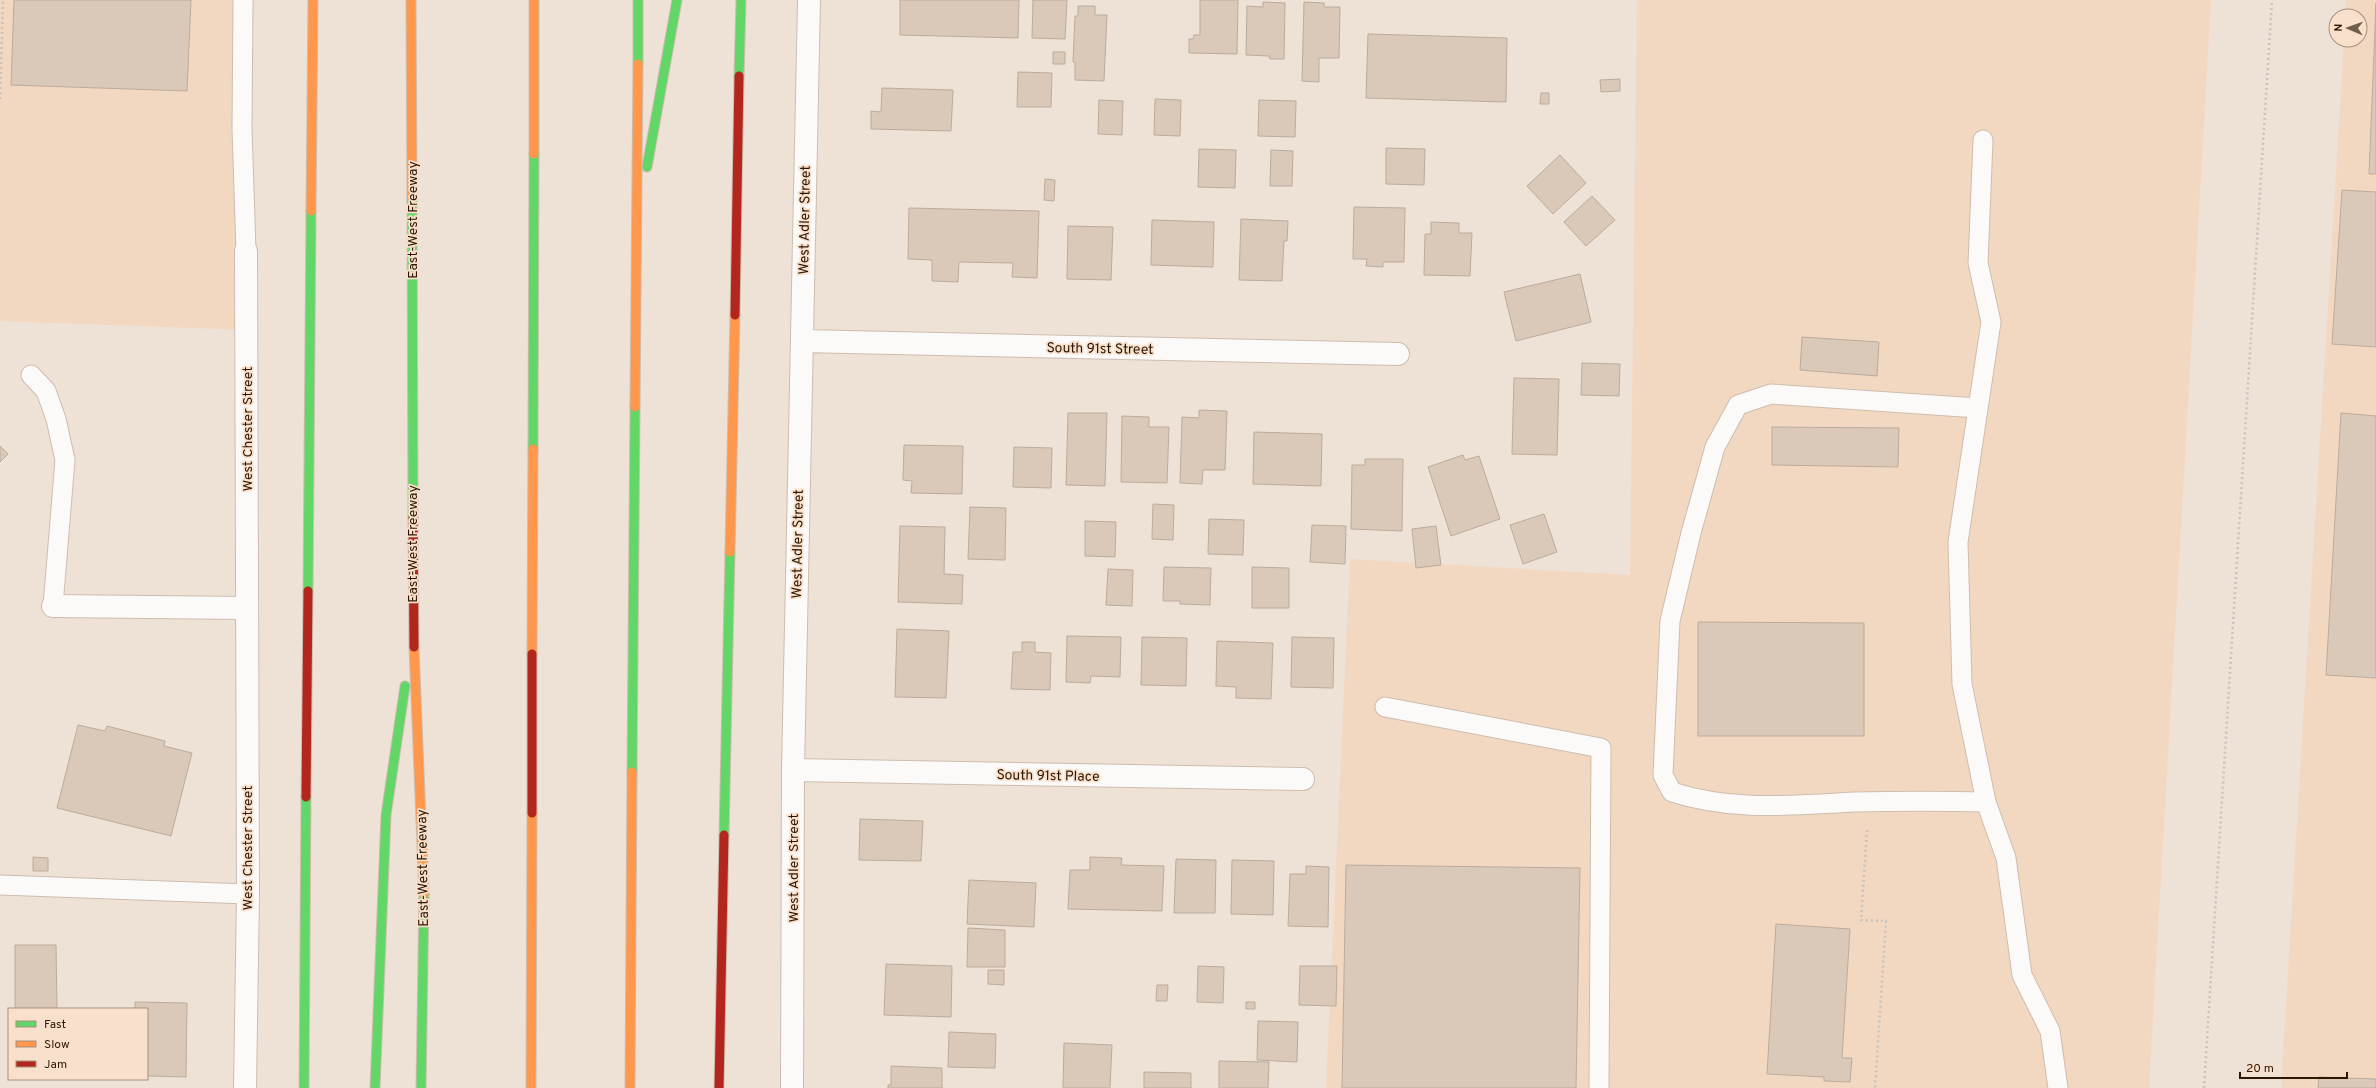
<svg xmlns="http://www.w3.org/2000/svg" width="2376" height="1088" font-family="Overpass,sans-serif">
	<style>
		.built { fill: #f3d8c1 }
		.building { fill: #dac9b9; stroke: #bbab9c }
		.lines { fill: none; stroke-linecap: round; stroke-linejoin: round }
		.lane-casing { stroke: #cdbdae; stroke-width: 21 }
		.street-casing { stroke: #cdbdae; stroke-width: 24 }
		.fast-casing { stroke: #cdbdae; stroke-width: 11 }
		.slow-casing { stroke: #cdbdae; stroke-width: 11 }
		.jam-casing { stroke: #cdbdae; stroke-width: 11 }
		.path { stroke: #c9c3bf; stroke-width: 2.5; stroke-dasharray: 2 3; stroke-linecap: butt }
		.lane { stroke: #fcfaf9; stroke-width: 19 }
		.street { stroke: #fcfaf9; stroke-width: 22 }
		.fast { stroke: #63d668; stroke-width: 9 }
		.slow { stroke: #ff974d; stroke-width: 9 }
		.jam { stroke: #b3261e; stroke-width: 9 }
		.labels { text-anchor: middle; stroke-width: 3.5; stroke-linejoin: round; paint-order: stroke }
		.street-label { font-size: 14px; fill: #2c1703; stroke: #f8e0cc }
	</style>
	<rect width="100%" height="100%" fill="#eee1d6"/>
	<path class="built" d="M0,0h246l1,330 -247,-9z
		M1637,0h574l-62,1088h-823l24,-529 280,16z
		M2346,0h30v1088h-95l63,-1048h16v-24h-15z"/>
	<path class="building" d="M14,0h177l-4,91 -176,-6z
		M900,0h119l-1,38 -118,-3z
		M1033,0h34l-2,39 -33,-1z
		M1200,0h38l-1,54 -48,-1v-14h4l1,-4h6z
		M1263,2l22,1 -1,56h-14l-1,-3 -23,-1 1,-49 16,1z
		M1304,2l20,1v4h16l-1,51h-20v24l-17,-1z
		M2376,3v171h-7z
		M1078,6h17v9h12l-3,66 -29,-1v-18h-2l2,-46h3z
		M1368,34l139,4 -1,64 -140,-4z
		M1053,52h12v12h-12z
		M1018,72l34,1 -1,34h-34z
		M1620,79v12l-19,1 -1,-12z
		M882,88l71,2 -2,41 -80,-2v-18l10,1z
		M1541,93h8v11h-9z
		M1155,99l26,1 -1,36 -26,-1z
		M1099,100l24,1 -1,34 -24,-1z
		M1259,100l37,1 -1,36 -37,-1z
		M1386,148l39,1 -1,36 -38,-1z
		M1199,149l37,1 -1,38 -37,-1z
		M1271,150l22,1 -1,35h-22z
		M1560,155l26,28 -33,31 -26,-28z
		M1045,179l10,1 -1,21 -10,-1z
		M2342,190l34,2v155l-44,-3z
		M1592,196l23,24 -29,26 -22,-24z
		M1354,207l51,1 -1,54h-21v5l-17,-1 1,-7h-14z
		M909,208l130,3 -2,67 -25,-1 1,-14 -54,-1 -1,20 -26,-1v-21l-24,-1z
		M1241,219l47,2 -1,20h-3l-2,40 -43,-1z
		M1152,220l62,2 -1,45 -62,-2z
		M1431,222l28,1v10h13l-2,43 -46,-1 1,-41h6z
		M1068,226l45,1 -2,53 -44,-1z
		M1580,274l11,48 -75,19 -12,-49z
		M1802,337l77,5 -2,34 -77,-6z
		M1582,363l38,1 -1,32 -38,-1z
		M1514,378l45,1 -2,76 -45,-1z
		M1199,410l28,1 -2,59h-22l-1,14 -22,-1 2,-66 17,1z
		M1068,413h39l-2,73 -39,-1z
		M2341,413l35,3v262l-50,-3z
		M1122,416l27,1v10h20l-2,56 -46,-1z
		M1772,427l127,1 -1,39 -126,-2z
		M1254,432l68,2 -1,52 -68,-2z
		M904,445l59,1 -1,48 -51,-1 1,-12 -9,-1z
		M0,446l8,8 -8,8z
		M1014,447l38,1 -1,40 -38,-1z
		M1463,455l2,5 14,-4 21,63 -49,17 -23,-69z
		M1365,459h38l-1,72 -51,-2 1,-64h13z
		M1153,504l21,1 -1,35 -21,-1z
		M970,507l36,1 -1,52 -37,-1z
		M1544,514l13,38 -34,12 -13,-39z
		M1209,519l35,1 -1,35 -35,-1z
		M1085,521l31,1 -1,35 -30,-1z
		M1312,525l34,1 -1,38 -35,-2z
		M900,526l45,1 -1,47 19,1 -1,29 -64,-2z
		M1436,526l5,39 -25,3 -4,-39z
		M1164,567l47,1 -1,37 -30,-1v-3h-17z
		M1252,567l37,1v40h-37z
		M1108,569l25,1 -1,36 -26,-1z
		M1698,622l166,1v113h-166z
		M897,629l52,2 -3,67 -51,-1z
		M1067,636l54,1 -1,40 -29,-1 -1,7 -24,-1z
		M1142,637l45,1 -1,48 -45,-1z
		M1292,637l42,1 -1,50 -42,-1z
		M1217,641l56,2 -2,56 -35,-1v-11l-20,-1z
		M1022,642h13v10l16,1 -1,37 -39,-1 2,-37h9z
		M78,725l27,6 2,-5 58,15 -1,5 28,7 -21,83 -114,-28z
		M860,819l63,2 -2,40 -62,-1z
		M33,857l15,1v13h-15z
		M1090,857l32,1 -1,7 43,1 -2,45 -94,-2 2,-39h20z
		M1176,859l40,1 -1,53h-41z
		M1232,860l42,1 -1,54 -42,-1z
		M1346,865l234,3 -4,220h-234z
		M1306,866l23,1 -1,60 -40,-1 2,-52h16z
		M969,880l67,3 -2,44 -67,-3z
		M1776,924l74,5 -8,129h10l-2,24 -26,-1v-4l-57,-3z
		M968,928l37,2v37h-38z
		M15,945h41l1,64h-42z
		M886,964l66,2 -1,51 -67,-2z
		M1198,966l26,1 -1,36 -26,-1z
		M1300,966h37l-1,40 -37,-1z
		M988,970h16v15l-16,-1z
		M1157,985h11l-1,16h-11z
		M135,1002l52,1 -1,74 -39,-1v-67h-12z
		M1246,1002h9v7h-9z
		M1258,1021l40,1 -1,40 -40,-2z
		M949,1032l47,2 -1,34 -47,-1z
		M1064,1043l48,2 -2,43h-47z
		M1219,1061l50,1 -1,26h-49z
		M891,1066l51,2v20h-54v-3h3z
		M1144,1072l47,1v15h-47z
		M2319,1077l57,2v9h-58z"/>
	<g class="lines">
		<defs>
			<path id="lane" d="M243,0l-1,129 4,122
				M1983,140l-5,123 13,59 -33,220 4,142 24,118
				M31,375l15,16 10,28 9,41 -12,146
				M1978,408l-207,-14 -33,11 -23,42 -24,86 -21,88 -7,154 9,17c62,20 120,13 183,10 44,-1 87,-1 131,0l20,56 16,117 28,56 8,57
				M1385,707l216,41 -2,340
				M0,885l248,9"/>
			<path id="street" d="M802,341l596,13
				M53,606l193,2
				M793,770l510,9
				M245,1088l3,-194 -2,-643
				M792,1088l1,-318 16,-770"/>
			<path id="fast" d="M638,64v-64
				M739,76l2,-76
				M647,167l30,-167
				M412,197l1,321
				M533,449l1,-295
				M308,591l3,-380
				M632,772l3,-365
				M724,835l6,-283
				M304,1088l2,-291
				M375,1088l11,-273 19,-129
				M421,1088l3,-194"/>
			<path id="slow" d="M411,0l1,197
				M534,154v-154
				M311,211l2,-211
				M635,407l3,-343
				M730,552l5,-237
				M414,647l10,247
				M532,654l1,-205
				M531,1088l1,-275
				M630,1088l2,-316"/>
			<path id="jam" d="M735,315l4,-239
				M413,518l1,129
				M306,797l2,-206
				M532,813v-159
				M719,1088l5,-253"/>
		</defs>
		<use href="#lane" class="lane-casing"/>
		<use href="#street" class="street-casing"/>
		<use href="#fast" class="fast-casing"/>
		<use href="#slow" class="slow-casing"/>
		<use href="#jam" class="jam-casing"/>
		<path class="path" d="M0,99l3,-99
			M1867,830l-6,90 25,1 -11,167
			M2204,1088l68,-1088"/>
		<use href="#lane" class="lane"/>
		<use href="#street" class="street"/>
		<use href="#fast" class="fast"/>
		<use href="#slow" class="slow"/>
		<use href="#jam" class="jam"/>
	</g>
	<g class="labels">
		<g class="street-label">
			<text transform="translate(412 220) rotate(-90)" y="5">East-West Freeway</text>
			<text transform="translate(804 220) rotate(-89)" y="5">West Adler Street</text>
			<text transform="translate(1100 348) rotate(1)" y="5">South 91st Street</text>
			<text transform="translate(247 429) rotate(-90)" y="5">West Chester Street</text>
			<text transform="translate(412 544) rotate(-90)" y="5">East-West Freeway</text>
			<text transform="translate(797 544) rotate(-89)" y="5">West Adler Street</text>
			<text transform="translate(1048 775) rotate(1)" y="5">South 91st Place</text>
			<text transform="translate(247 848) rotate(-90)" y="5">West Chester Street</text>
			<text transform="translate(422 868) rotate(-91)" y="5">East-West Freeway</text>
			<text transform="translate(793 868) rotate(-90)" y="5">West Adler Street</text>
		</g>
	</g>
	<rect x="8" y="1008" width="140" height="72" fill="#f8e0cc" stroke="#a6907c"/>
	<rect x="16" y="1021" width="20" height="6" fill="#63d668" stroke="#a6907c"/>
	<text x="44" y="1028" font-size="12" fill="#2c1703">Fast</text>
	<rect x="16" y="1041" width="20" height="6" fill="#ff974d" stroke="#a6907c"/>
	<text x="44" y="1048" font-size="12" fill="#2c1703">Slow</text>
	<rect x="16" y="1061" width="20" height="6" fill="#b3261e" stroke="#a6907c"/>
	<text x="44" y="1068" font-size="12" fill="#2c1703">Jam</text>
	<g transform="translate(2348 28) rotate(272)"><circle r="19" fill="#f8e0cc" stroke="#a6907c"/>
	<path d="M0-3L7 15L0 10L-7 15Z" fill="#705e4d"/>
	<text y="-6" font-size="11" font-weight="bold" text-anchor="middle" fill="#2c1703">N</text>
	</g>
	<path d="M2240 1072v6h107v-6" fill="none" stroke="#2c1703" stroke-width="2"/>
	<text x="2246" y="1072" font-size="12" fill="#2c1703" stroke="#f8e0cc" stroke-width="3" paint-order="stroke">20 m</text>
</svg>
